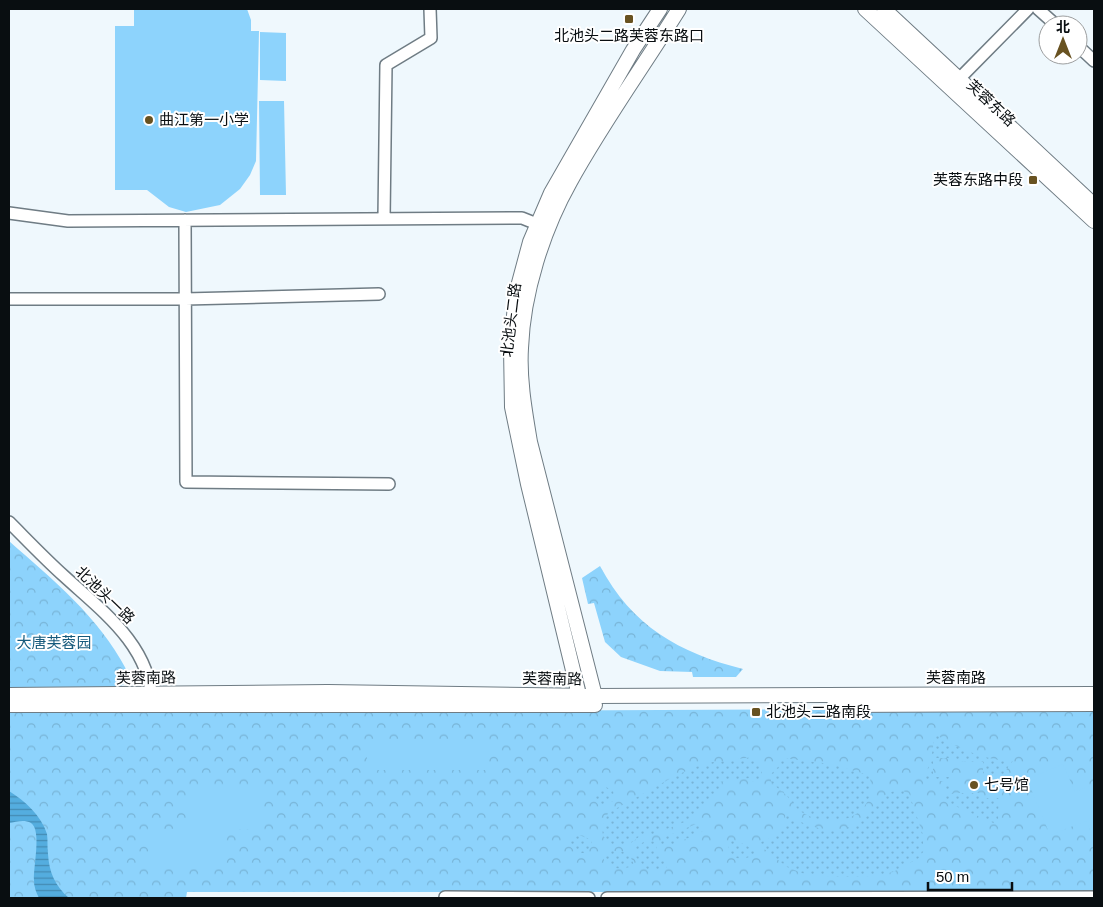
<svg xmlns="http://www.w3.org/2000/svg" width="1103" height="907" font-family="Arial,'Noto Sans SC',sans-serif">
	<style>
		.forest { fill: url(#forest-crowns) }
		.garden { fill: url(#garden-dots); fill-rule: evenodd }
		.pitch { fill: #8dd3fc }
		.water { fill: url(#water-rules) }
		.lines { fill: none; stroke-linecap: round; stroke-linejoin: round }
		.minor-casing { stroke: #6f7c84; stroke-width: 14 }
		.major-casing { stroke: #6f7c84; stroke-width: 16 }
		.minor { stroke: #fff; stroke-width: 11 }
		.major { stroke: #fff; stroke-width: 14 }
		.poi-dot { fill: #685221; stroke: #fff; stroke-width: 2 }
		.labels { text-anchor: middle; stroke-width: 4; stroke-linejoin: round; paint-order: stroke }
		.poi-label { font-size: 15px; fill: #090e11; stroke: #fff; text-anchor: start }
		.street-label { font-size: 15px; fill: #090e11; stroke: #fff }
		.park-label { font-size: 15px; fill: #165a7c; stroke: #fff }
	</style>
	<defs>
		<pattern id="forest-crowns" width="20" height="18" patternUnits="userSpaceOnUse" patternTransform="scale(1.25)"><rect width="20" height="18" fill="#8dd3fc"/><path d="M2 6a3 3 0 1 1 6 0M12 15a3 3 0 1 1 6 0" fill="none" stroke="#78b4d7"/></pattern>
		<pattern id="garden-dots" width="8" height="8" patternUnits="userSpaceOnUse" patternTransform="scale(1.25)"><rect width="8" height="8" fill="#8dd3fc"/><path d="M2 2h.1M6 6h.1" fill="none" stroke="#78b4d7" stroke-width="1.8" stroke-linecap="round"/></pattern>
		<pattern id="water-rules" width="6" height="5" patternUnits="userSpaceOnUse" patternTransform="scale(1.25)"><rect width="6" height="5" fill="#54addf"/><path d="M0 2.5h6" fill="none" stroke="#448bb3"/></pattern>
	</defs>
	<rect width="100%" height="100%" fill="#eff8fd"/>
	<path class="forest" d="M9,541c43,38 90,76 117,128 3,9 0,16 -9,19l-108,1z
		M600,566c32,60 79,87 143,103l-7,8h-43l-1,-5 -32,-1 -39,-14 -16,-15 -11,-39 -6,1 -6,-26z
		M1094,708v184h-907l-1,6h-177v-185z"/>
	<path class="garden" d="M935,734c22,14 51,27 78,27 -16,16 -14,43 -15,64l-54,-24v-20h-21l8,-21zM933,758h21v3l29,1v14h16v22h-19l-1,-5h-30v-16h-16z
		M754,757l8,14v9l-2,2 -9,-1 -1,-3 -31,4 1,6 -25,27 -8,6 -33,13 -14,2 -13,10 -15,-2 -9,-8 -1,-8 6,-15 67,-37 20,-9 18,-5z
		M782,758l49,6 37,11c4,6 3,12 2,19 -7,29 -42,32 -65,20 -9,-4 -13,-13 -19,-19 -5,-5 -11,-8 -15,-14v-7l9,-9z
		M606,787l7,4 2,9 -13,7 -7,-6v-5l3,-6z
		M899,790l10,3 14,42v17l-4,6 -26,14 -20,4 -29,1 -37,-2 -20,-8 -28,-22 2,-3c17,-7 28,-12 23,-33 17,20 55,28 78,12 15,-12 15,-28 37,-31z
		M696,824h6l3,2 -1,4 -4,3 -31,13 -6,1 -3,-3 1,-3 4,-4z
		M579,835l13,5 -1,6 -5,7h-7l-8,-6v-8z
		M730,839l16,6 8,6v4l-10,4 -8,-1c-6,-4 -10,-12 -6,-19z
		M647,840l9,2 1,9 10,13 -1,5 -12,2 -6,-1 -13,-14 -1,-5 3,-5z
		M609,850l20,3 5,12c-10,6 -28,5 -31,-8z"/>
	<path class="pitch" d="M134,9h113l4,11v11h8l-3,130 -6,14 -10,14 -20,16 -34,7 -17,-5 -22,-17h-32v-164h19z
		M260,32l26,1v48l-26,-1z
		M259,101h25l2,94h-26z
		M367,739h122v31h-122z
		M1063,764l12,28 19,-8v56l-8,-19 -36,14 -23,-56z
		M186,789h76v40h-38v40h-76v-40h38z"/>
	<path class="water" d="M9,791c16,10 32,24 38,43 1,7 0,13 1,20 1,18 7,32 21,44h-30c-3,-6 -5,-11 -5,-18 -1,-12 8,-50 -3,-57 -7,-4 -15,-1 -22,0z"/>
	<g class="lines">
		<defs>
			<path id="minor" d="M1038,9l18,16
				M1078,46l16,15
				M958,80l70,-71
				M9,213l59,8 454,-3 15,6
				M384,218l2,-153 45,-27 -1,-29
				M185,220l1,262 203,2
				M9,299h176l194,-5
				M9,522c18,18 36,37 55,54 38,35 86,69 88,126
				M445,897l144,1
				M607,898l487,-1"/>
			<path id="major" d="M865,9l229,212
				M884,9l210,196
				M9,695l319,-3 267,4 499,-2
				M579,695l-51,-211 -16,-77 -1,-59 5,-54 14,-52 21,-49 82,-143 27,-41
				M595,696l-65,-254c-5,-30 -11,-63 -9,-94 2,-55 22,-118 49,-166 33,-60 73,-115 109,-173
				M9,705h586
				M834,705l260,-1"/>
		</defs>
		<use href="#minor" class="minor-casing"/>
		<use href="#major" class="major-casing"/>
		<use href="#minor" class="minor"/>
		<use href="#major" class="major"/>
	</g>
	<g class="poi-dot">
		<rect x="624" y="14" width="10" height="10" rx="2.5"/>
		<circle cx="149" cy="120" r="5"/>
		<rect x="1028" y="175" width="10" height="10" rx="2.5"/>
		<rect x="751" y="707" width="10" height="10" rx="2.5"/>
		<circle cx="974" cy="785" r="5"/>
	</g>
	<g class="labels">
		<g class="poi-label">
			<text x="629" y="41" text-anchor="middle">北池头二路芙蓉东路口</text>
			<text x="159" y="125">曲江第一小学</text>
			<text x="1023" y="185" text-anchor="end">芙蓉东路中段</text>
			<text x="766" y="717">北池头二路南段</text>
			<text x="984" y="790">七号馆</text>
		</g>
		<g class="street-label">
			<text transform="translate(991 103) rotate(43)" y="5">芙蓉东路</text>
			<text transform="translate(511 320) rotate(-83)" y="5">北池头二路</text>
			<text transform="translate(105 595) rotate(44)" y="5">北池头一路</text>
			<text transform="translate(146 678) rotate(-1)" y="5">芙蓉南路</text>
			<text x="956" y="683">芙蓉南路</text>
			<text transform="translate(552 679) rotate(1)" y="5">芙蓉南路</text>
		</g>
		<g class="park-label">
			<text x="54" y="648">大唐芙蓉园</text>
		</g>
	</g>
	<rect width="1103" height="907" fill="none" stroke="#090e11" stroke-width="20"/>
	<g transform="translate(1063 40)"><circle r="24" fill="#ffffff" stroke="#9d9fa0"/>
	<path d="M0-4L9 19L0 12L-9 19Z" fill="#685221"/>
	<text y="-8" font-size="14" font-weight="bold" text-anchor="middle" fill="#090e11">北</text>
	</g>
	<path d="M928 882v8h84v-8" fill="none" stroke="#090e11" stroke-width="2.5"/>
	<text x="936" y="882" font-size="15" fill="#090e11" stroke="#ffffff" stroke-width="4" paint-order="stroke">50 m</text>
</svg>
